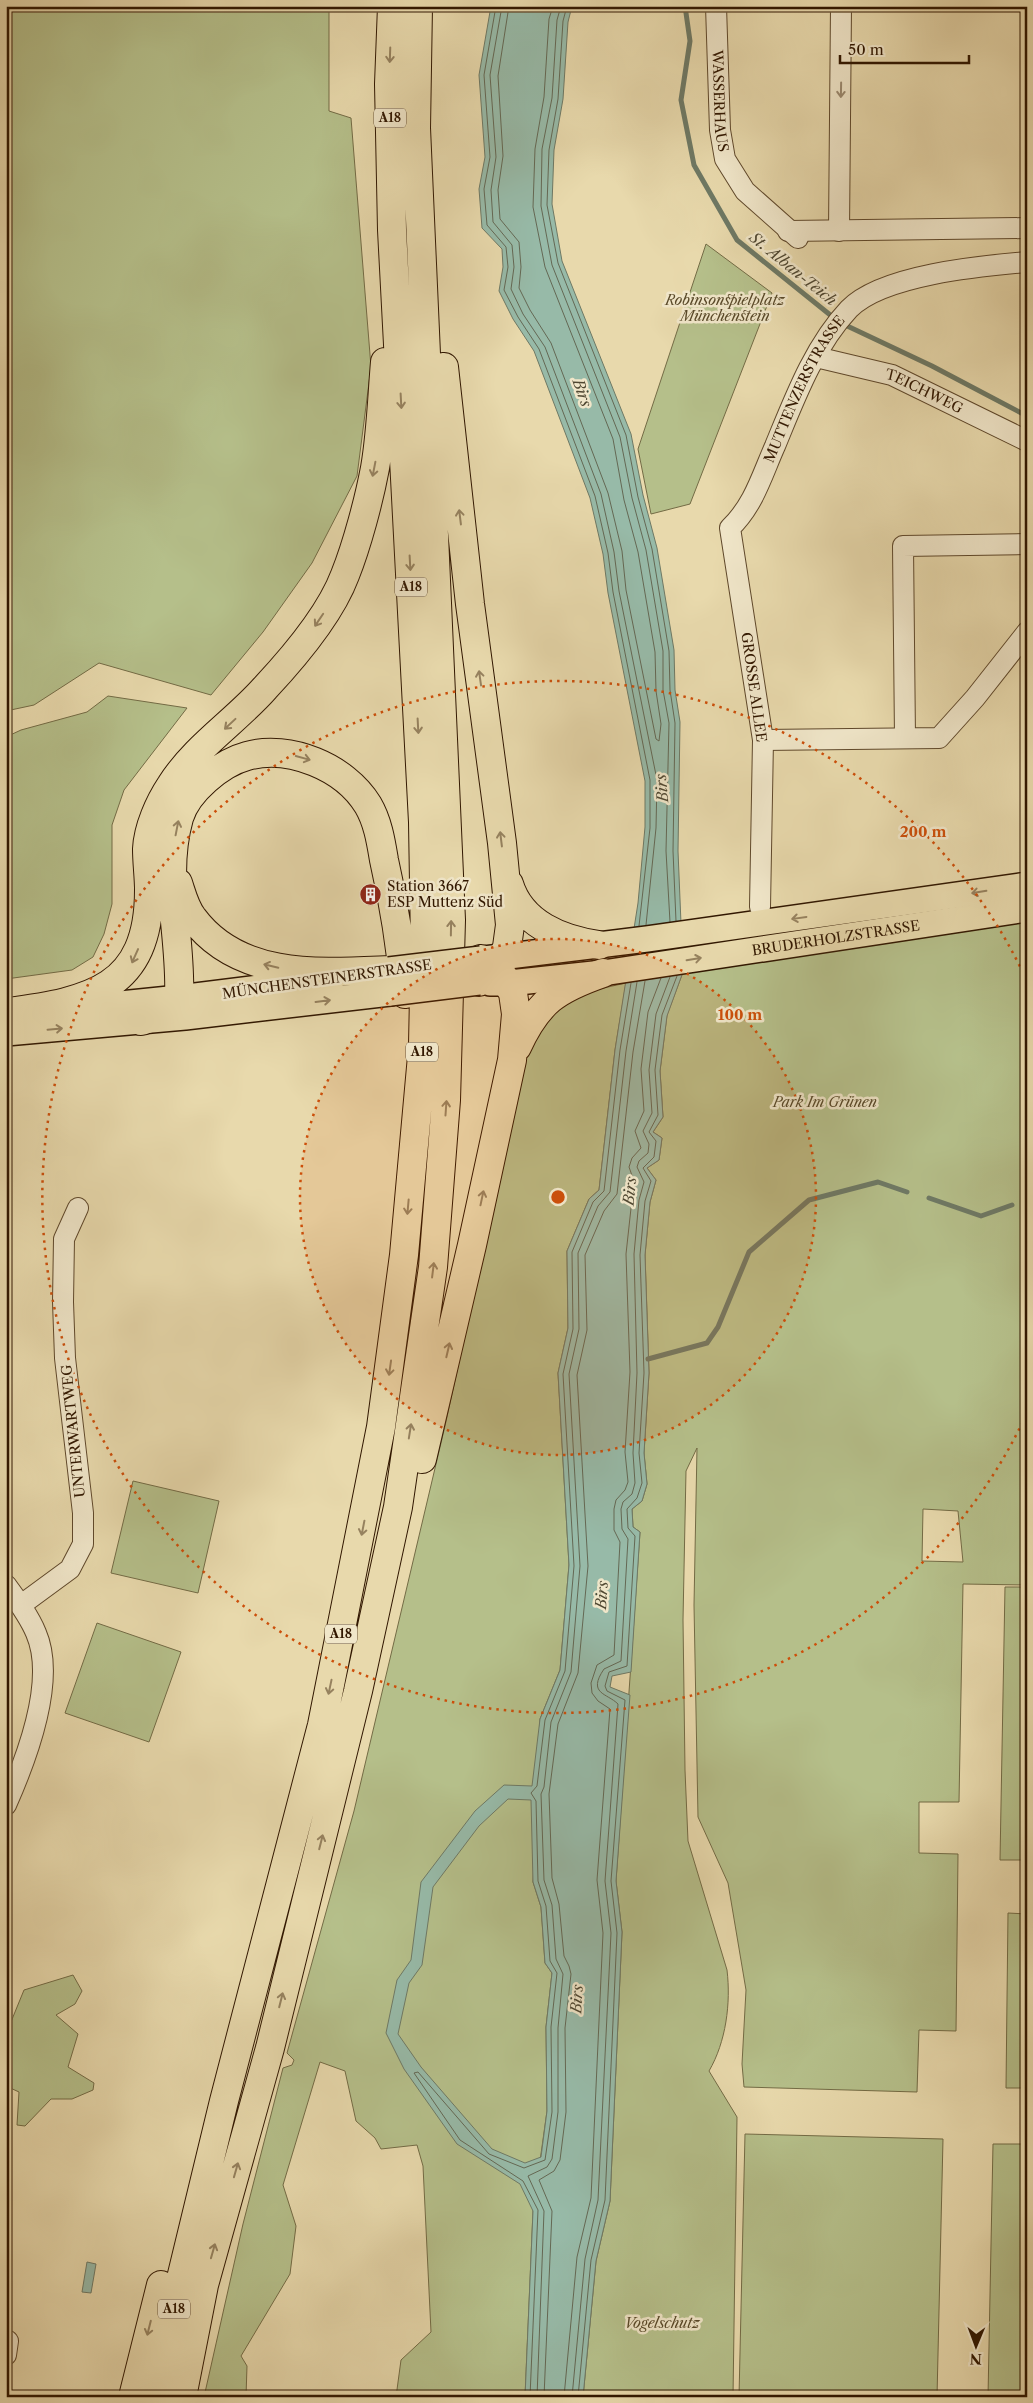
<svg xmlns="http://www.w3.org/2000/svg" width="1033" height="2403" font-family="'Libre Caslon Text',serif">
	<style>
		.green { fill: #b5bf8a; stroke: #736b45; fill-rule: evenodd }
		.water { fill: #97baa8; stroke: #6e7965; fill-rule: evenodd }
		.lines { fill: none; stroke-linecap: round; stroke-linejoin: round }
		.shore { stroke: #646854; stroke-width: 1 }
		.stream { stroke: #6e7965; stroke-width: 5 }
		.minor-casing { stroke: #5f482b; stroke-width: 22 }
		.major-casing { stroke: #311700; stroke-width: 28 }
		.highway-casing { stroke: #311700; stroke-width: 30 }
		.minor { stroke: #f0e6c9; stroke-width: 20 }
		.major { stroke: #e8d9ac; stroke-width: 25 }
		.highway { stroke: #e8d9ac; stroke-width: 28 }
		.major-bridge-casing { stroke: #311700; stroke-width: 28; stroke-linecap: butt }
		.major-bridge { stroke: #e8d9ac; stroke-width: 25 }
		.oneway { stroke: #96825f }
		.oneway2 { stroke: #9a896f }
		.ring { fill: none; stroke: #cd4f0a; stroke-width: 2.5; stroke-dasharray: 2.5 5 }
		.labels { text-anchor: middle; stroke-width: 5; stroke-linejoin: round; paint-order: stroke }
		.shield { fill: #f0e6c9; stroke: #6a553c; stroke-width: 1 }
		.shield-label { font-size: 12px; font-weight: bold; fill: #311700 }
		.street-label { font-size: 14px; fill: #311700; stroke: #f0e6c9 }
		.park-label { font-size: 14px; font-style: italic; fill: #594929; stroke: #f0e6c9 }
		.poi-label { font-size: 14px; fill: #311700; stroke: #f0e6c9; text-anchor: start }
		.water-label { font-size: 15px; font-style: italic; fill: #504832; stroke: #f0e6c9 }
		.centre { fill: #cd4f0a; stroke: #f0e6c9; stroke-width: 2.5 }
		.ring-label { font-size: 15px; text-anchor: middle; font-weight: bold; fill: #cd4f0a; stroke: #f0e6c9; stroke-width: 5; stroke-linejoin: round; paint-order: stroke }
	</style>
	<rect width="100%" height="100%" fill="#e8d9ac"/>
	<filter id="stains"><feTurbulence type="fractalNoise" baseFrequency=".004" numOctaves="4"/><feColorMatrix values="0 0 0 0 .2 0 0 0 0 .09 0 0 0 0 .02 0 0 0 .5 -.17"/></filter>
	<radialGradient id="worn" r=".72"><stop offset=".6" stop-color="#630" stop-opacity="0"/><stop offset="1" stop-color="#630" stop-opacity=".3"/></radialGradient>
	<path class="green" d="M6,6h323v105l22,7 20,249 -14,109 -45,87 -49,69 -52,63 -112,-32 -65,42 -28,6z
		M706,244l66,49 -82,211 -39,10 -13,-65z
		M108,696l79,12 -63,82 -12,35v79l-8,30 -11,23 -21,13 -66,9v-242l15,-7 66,-18z
		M1027,915v670l-64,-1 -4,218h-40v51l39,1 -2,177 -37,-1 -2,62 -173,-5 -2,-23 4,-74 -18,-107 -30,-66 -4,-212 3,-157 -11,23 -3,149 2,150 3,71 39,129c4,33 -1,72 -18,101l28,46 -4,280h-150l13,-136 14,-60 12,-269 -6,-51 24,-349 -7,-5 -1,-18 10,-8 5,-17 -3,-31 5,-80 -4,-118 5,-53 6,-22 -9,-12 12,-8 3,-22 -9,-6 10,-15 -3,-46 7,-56 16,-43zM923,1509l35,2 5,51 -41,-1z
		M626,983l-11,67 -16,140 -10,9 -22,52 1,77 -10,45 11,192 -9,105 -20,49 -7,163 8,25 4,56 7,10 -6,54 1,84 -14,100 -8,186h-129l5,-37 30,-28 -8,-166 -6,-21 -36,4 -6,-11 -19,-17 -11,-50 -25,-9 -37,123 13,41 -6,48 -49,82 6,10 -1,31h-42l39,-173 40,-156 9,-3 2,-5 -7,-7 67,-242 91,-385 80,-365c4,-11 7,-22 13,-33 15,-31 57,-38 88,-45z
		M133,1481l86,20 -21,92 -87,-20z
		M1005,1587h22v273h-27z
		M97,1623l84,29 -32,90 -84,-29z
		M1008,1913l19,1v174h-21z
		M73,1975l9,16 -7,13 -19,11 22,19 -10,33 26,16 -1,7 -21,9h-21l-26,27 -8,-1 2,-33 -13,-6v-52l18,-44z
		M745,2134l198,5 -6,258h-198z
		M993,2144h34v253h-39z"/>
	<path class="water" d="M491,6h81l-4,16 -5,77 -9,51 -2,54 10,57 69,173 12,61 14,53 17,102 1,40 5,32 -2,129 5,121 -16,44 -7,55 3,46 -10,15 9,6 -3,22 -12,8 9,12 -6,22 -5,53 4,118 -5,80 3,31 -5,17 -10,8 1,18 7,5 -9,140 -19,4 -2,11 20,8 -14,186 6,51 -12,269 -14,60 -13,136h-58l8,-186 -13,-27 -63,-40 -53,-75 -18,-36 11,-53 14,-20 10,-78 54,-71 29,-26 28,1 8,-67 20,-49 9,-105 -11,-192 10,-45 -1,-77 22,-52 10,-9 16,-140 23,-147 7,-76v-46l-37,-188 -5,-39 -13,-56 -56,-147 -21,-32 -14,-28 4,-24 -1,-18 -20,-21 -3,-39 6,-32 -6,-82zM508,1799l23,1 2,82 8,25 4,56 7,10 -6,54 1,84 -6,46 -16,6 -33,-14 -71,-82 -23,-33 11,-51 13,-18 11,-78 46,-61z
		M87,2262l9,2 -5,29 -9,-1z"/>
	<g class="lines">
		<path class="shore" d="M496,6l-12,69 6,82 -6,32 3,36 19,22 2,20 -4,23 14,27 21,32 56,147 13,57 5,39 37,188v48l-11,98
			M502,6l-12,69 6,82 -5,33 2,32 19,23 2,22 -3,22 12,25 22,33 56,147 13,58 5,39 38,189 -1,48 -10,97
			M509,6l-11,70 5,80 -5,34 2,29 19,23 2,25 -2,21 11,22 21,33 57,150 14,58 4,39 30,149 3,2 2,-17 -5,-33 -1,-39 -17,-100 -14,-52 -11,-61 -68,-172 -12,-60 2,-58 9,-52 5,-78 4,-13
			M561,6l-4,14 -5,78 -10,51 -1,57 11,59 68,172 12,61 14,52 17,101v39l6,33 -3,128 4,71
			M567,6l-4,15 -5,78 -9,51 -2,55 11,58 68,172 12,62 14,52 17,102 1,39 5,33 -2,128 3,70
			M530,2397l8,-187 -15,-29 -63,-41 -46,-67 4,-1 71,82 35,14 21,-8 7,-48 -1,-85 6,-54 -7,-12 -4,-55 -8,-25 -2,-80 -5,-8 6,-7 8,-66 20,-49 9,-105 -11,-192 10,-45 -1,-77 21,-50 11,-11 16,-141 11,-67
			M537,2397l7,-186 -16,-35 19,-9 5,-8 6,-47v-84l5,-54 -7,-15 -4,-54 -8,-25 -3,-86 3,-7 7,-65 20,-50 9,-106 -11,-192 10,-45 -1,-76 20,-47 12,-14 16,-141 11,-69
			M544,2397l8,-186 -13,-31 15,-9 6,-11 6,-48 -1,-84 6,-54 -2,-8 -5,-10 -5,-52 -7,-26 -3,-84 9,-70 20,-51 10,-107 -11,-191 10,-45 -2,-75 19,-44 13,-17 16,-142 12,-71
			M564,2397l13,-140 14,-59 12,-265 -6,-53 13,-171 -12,-8 -6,-8 -1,-10 6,-18 17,-10 6,-113 -6,-12v-21l2,-9 9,-10 3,-8 -3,-30 5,-80 -4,-118 6,-55 3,-15 -6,-17 3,-9 9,-10 -6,-17 9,-20 -3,-42 7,-57 13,-34
			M572,2397l13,-138 13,-59 13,-267 -6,-52 13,-177c-11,-11 -31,-10 -14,-35l17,-8 7,-122 -6,-10 -1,-20 2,-7 9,-8 3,-11 -2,-30 4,-80 -3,-119 5,-54 5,-18 -7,-15 2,-6 9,-8 1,-9 -6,-13 9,-18 -3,-43 7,-56 14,-37
			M578,2397l13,-137 14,-60 12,-267 -6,-52 14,-181 -18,-9 -2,-5 4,-14 18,-6 8,-130 -7,-8 -1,-19 10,-11 5,-15 -3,-30 5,-80 -4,-118 5,-54 6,-20 -8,-13 11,-11 2,-16 -7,-9 9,-17 -3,-45 7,-55 15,-39"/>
		<path class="stream" d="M685,6l5,35 -9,59 13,65 43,75 97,78
			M843,324l89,42 95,50
			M929,1198l52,18 31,-11
			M648,1359l59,-16 11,-16 31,-75 60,-52 69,-18 29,10"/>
		<defs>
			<g id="minor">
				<path id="s1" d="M716,6l4,124 5,29 20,32 53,47"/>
				<path d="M788,231l239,-3"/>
				<path d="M839,231l2,-225"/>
				<path id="s2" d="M816,357l76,18 135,66"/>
				<path d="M905,738l-2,-192 124,-2"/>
				<path d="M763,740l176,-2 36,-40 52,-66"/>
				<path id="s3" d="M760,907l3,-167 -33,-212c24,-23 32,-53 45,-82 19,-46 39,-100 74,-137 33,-34 131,-43 178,-47"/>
				<path d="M6,1585c11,15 23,31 30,48 21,48 -10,127 -30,172"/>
				<path d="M21,1605l49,-36 13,-25v-31l-18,-155 -2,-56 1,-63 14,-31"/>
				<path d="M6,2355l2,-14"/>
			</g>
			<g id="major">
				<path d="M484,959l163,-20 380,-54"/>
				<path id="s4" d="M490,983h19l94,-10 424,-64"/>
				<path d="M62,1010l117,-12 153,-19"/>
				<path d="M6,1033l179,-16 205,-24"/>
			</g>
			<path id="highway" d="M444,367l26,237 32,239 8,82 -3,22 -4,10 -7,12 -17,13
				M178,883c4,12 7,25 15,35 46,62 128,55 196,52
				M509,884c12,40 53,56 90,61
				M8,1012c82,-11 141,-23 141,-122 0,-13 -2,-27 -2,-41 1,-21 12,-46 24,-64 24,-38 65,-64 94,-97 29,-31 65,-73 80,-113 12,-30 24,-75 30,-107 6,-34 7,-71 10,-106
				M141,1021c15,-5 30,-9 38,-23 3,-60 -17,-120 0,-180 8,-27 42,-55 68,-62 42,-12 98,11 121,49 10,17 13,37 16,55 10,44 17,89 21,134
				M517,1047c21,-46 40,-58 86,-74
				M422,1459l50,-214 40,-185 4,-46 -3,-21 -10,-17 -22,-17
				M133,2397l28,-112
				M156,2397l14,-73 54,-223 98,-376 59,-298 23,-172 19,-210 2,-100 -2,-123 -31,-592 -3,-146 3,-78
				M182,2397l22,-112 66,-237 88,-357 40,-184 35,-240 13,-167 5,-180 -35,-792 2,-122"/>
		</defs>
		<use href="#minor" class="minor-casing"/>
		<use href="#major" class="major-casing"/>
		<use href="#highway" class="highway-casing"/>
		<use href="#minor" class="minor"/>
		<use href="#major" class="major"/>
		<use href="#highway" class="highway"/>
		<defs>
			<path id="major-bridge" d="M389,970l92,-11
				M390,993l89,-11"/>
		</defs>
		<use href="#major-bridge" class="major-bridge-casing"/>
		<use href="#major-bridge" class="major-bridge"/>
	</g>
	<defs><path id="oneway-shaft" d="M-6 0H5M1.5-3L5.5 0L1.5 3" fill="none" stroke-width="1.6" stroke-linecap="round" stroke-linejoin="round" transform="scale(1.25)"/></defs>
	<g class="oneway">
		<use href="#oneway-shaft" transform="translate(390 55) rotate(92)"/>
		<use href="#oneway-shaft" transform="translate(401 401) rotate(87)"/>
		<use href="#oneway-shaft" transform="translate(374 469) rotate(101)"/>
		<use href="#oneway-shaft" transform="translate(460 517) rotate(-97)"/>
		<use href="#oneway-shaft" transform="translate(410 563) rotate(87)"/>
		<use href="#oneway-shaft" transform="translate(319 620) rotate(124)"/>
		<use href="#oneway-shaft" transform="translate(480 678) rotate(-98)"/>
		<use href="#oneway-shaft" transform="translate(230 724) rotate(137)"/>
		<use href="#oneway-shaft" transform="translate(418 726) rotate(87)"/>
		<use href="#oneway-shaft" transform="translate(303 758) rotate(15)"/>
		<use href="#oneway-shaft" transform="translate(177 828) rotate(-79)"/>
		<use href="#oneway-shaft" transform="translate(501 839) rotate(-97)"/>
		<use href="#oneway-shaft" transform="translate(979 892) rotate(171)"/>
		<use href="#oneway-shaft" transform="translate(799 918) rotate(172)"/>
		<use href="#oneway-shaft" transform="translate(451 928) rotate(-89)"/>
		<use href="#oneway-shaft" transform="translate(135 956) rotate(114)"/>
		<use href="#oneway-shaft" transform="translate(694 959) rotate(-9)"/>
		<use href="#oneway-shaft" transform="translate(271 966) rotate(-167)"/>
		<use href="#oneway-shaft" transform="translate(323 1001) rotate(-7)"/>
		<use href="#oneway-shaft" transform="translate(55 1029) rotate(-5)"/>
		<use href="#oneway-shaft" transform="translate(446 1108) rotate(-86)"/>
		<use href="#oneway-shaft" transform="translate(482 1198) rotate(-78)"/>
		<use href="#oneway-shaft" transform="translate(408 1207) rotate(95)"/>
		<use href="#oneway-shaft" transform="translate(433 1270) rotate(-83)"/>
		<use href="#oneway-shaft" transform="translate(448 1350) rotate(-77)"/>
		<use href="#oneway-shaft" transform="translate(390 1368) rotate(98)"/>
		<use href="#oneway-shaft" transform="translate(410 1431) rotate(-81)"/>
		<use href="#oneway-shaft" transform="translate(363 1528) rotate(101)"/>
		<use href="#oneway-shaft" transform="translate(330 1687) rotate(102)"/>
		<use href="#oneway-shaft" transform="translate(321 1842) rotate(-76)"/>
		<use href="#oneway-shaft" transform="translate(281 2000) rotate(-76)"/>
		<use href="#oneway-shaft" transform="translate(236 2170) rotate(-74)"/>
		<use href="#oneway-shaft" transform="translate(213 2251) rotate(-74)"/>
		<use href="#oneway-shaft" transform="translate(149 2328) rotate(104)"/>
	</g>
	<use class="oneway2" href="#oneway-shaft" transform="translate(841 90) rotate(91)"/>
	<circle cx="558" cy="1197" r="258" fill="#cd4f0a" fill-opacity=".12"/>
	<g class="ring">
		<circle cx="558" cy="1197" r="258"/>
		<path d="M1026 1415A516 516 0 1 1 1026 979"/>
	</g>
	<defs>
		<symbol id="building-disc" viewBox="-11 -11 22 22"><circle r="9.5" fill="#8f2418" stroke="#f0e6c9"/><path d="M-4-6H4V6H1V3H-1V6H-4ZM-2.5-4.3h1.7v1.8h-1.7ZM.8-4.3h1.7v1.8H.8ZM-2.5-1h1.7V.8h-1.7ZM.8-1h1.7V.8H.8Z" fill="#fff"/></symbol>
	</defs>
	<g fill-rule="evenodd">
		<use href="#building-disc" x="358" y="882" width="25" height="25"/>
	</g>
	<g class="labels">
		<g class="shield">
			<rect x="374" y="108.5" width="32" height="19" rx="4"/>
			<rect x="395" y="577.5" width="32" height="19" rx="4"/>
			<rect x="406" y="1042.5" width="32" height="19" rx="4"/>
			<rect x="325" y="1624.5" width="32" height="19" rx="4"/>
			<rect x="158" y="2299.5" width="32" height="19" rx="4"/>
		</g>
		<g class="shield-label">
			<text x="390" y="122">A18</text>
			<text x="411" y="591">A18</text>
			<text x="422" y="1056">A18</text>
			<text x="341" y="1638">A18</text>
			<text x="174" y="2313">A18</text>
		</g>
		<g class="street-label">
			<text dy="5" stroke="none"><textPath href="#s1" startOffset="95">WASSERHAUS</textPath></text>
			<text dy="5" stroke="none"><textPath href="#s3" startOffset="540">MUTTENZERSTRASSE</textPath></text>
			<text dy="5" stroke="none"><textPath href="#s2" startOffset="114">TEICHWEG</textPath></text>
			<text transform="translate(754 687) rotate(82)" y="5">GROSSE ALLEE</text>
			<text dy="5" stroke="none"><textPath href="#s4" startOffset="349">BRUDERHOLZSTRASSE</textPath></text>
			<text transform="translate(327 979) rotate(-8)" y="5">MÜNCHENSTEINERSTRASSE</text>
			<text transform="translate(73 1431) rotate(-96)" y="5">UNTERWARTWEG</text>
		</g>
		<g class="park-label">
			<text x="725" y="305">Robinsonspielplatz<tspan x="725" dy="16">Münchenstein</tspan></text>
			<text x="825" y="1107">Park Im Grünen</text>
			<text x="662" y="2328">Vogelschutz</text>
		</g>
		<g class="poi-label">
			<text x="387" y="891">Station 3667<tspan x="387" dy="16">ESP Muttenz Süd</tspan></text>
		</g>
		<g class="water-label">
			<text transform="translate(793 269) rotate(39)" y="5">St. Alban-Teich</text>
			<text transform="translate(582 393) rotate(70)" y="5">Birs</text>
			<text transform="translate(662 788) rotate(-95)" y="5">Birs</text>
			<text transform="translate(630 1191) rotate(-84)" y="5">Birs</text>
			<text transform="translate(602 1595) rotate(-86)" y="5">Birs</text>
			<text transform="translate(577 1999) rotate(-87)" y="5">Birs</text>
		</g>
	</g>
	<circle cx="558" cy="1197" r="8" class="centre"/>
	<g class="ring-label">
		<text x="923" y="837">200 m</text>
		<text x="740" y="1020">100 m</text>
	</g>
	<rect width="1033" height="2403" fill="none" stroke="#e8d9ac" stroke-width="25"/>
	<rect x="8" y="8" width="1018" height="2388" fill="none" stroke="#311700" stroke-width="2.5"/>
	<rect x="12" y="12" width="1008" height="2378" fill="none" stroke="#311700"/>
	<g transform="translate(976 2346) rotate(181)" stroke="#f0e6c9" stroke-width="4" paint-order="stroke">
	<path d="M0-4L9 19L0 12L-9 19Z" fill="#311700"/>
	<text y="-8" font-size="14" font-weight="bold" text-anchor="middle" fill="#311700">N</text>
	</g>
	<path d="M840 55v8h129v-8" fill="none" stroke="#311700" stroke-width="2.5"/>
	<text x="848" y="55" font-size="15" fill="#311700" stroke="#f0e6c9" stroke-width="4" paint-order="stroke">50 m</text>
	<rect width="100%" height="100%" filter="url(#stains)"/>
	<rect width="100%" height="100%" fill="url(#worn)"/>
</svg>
